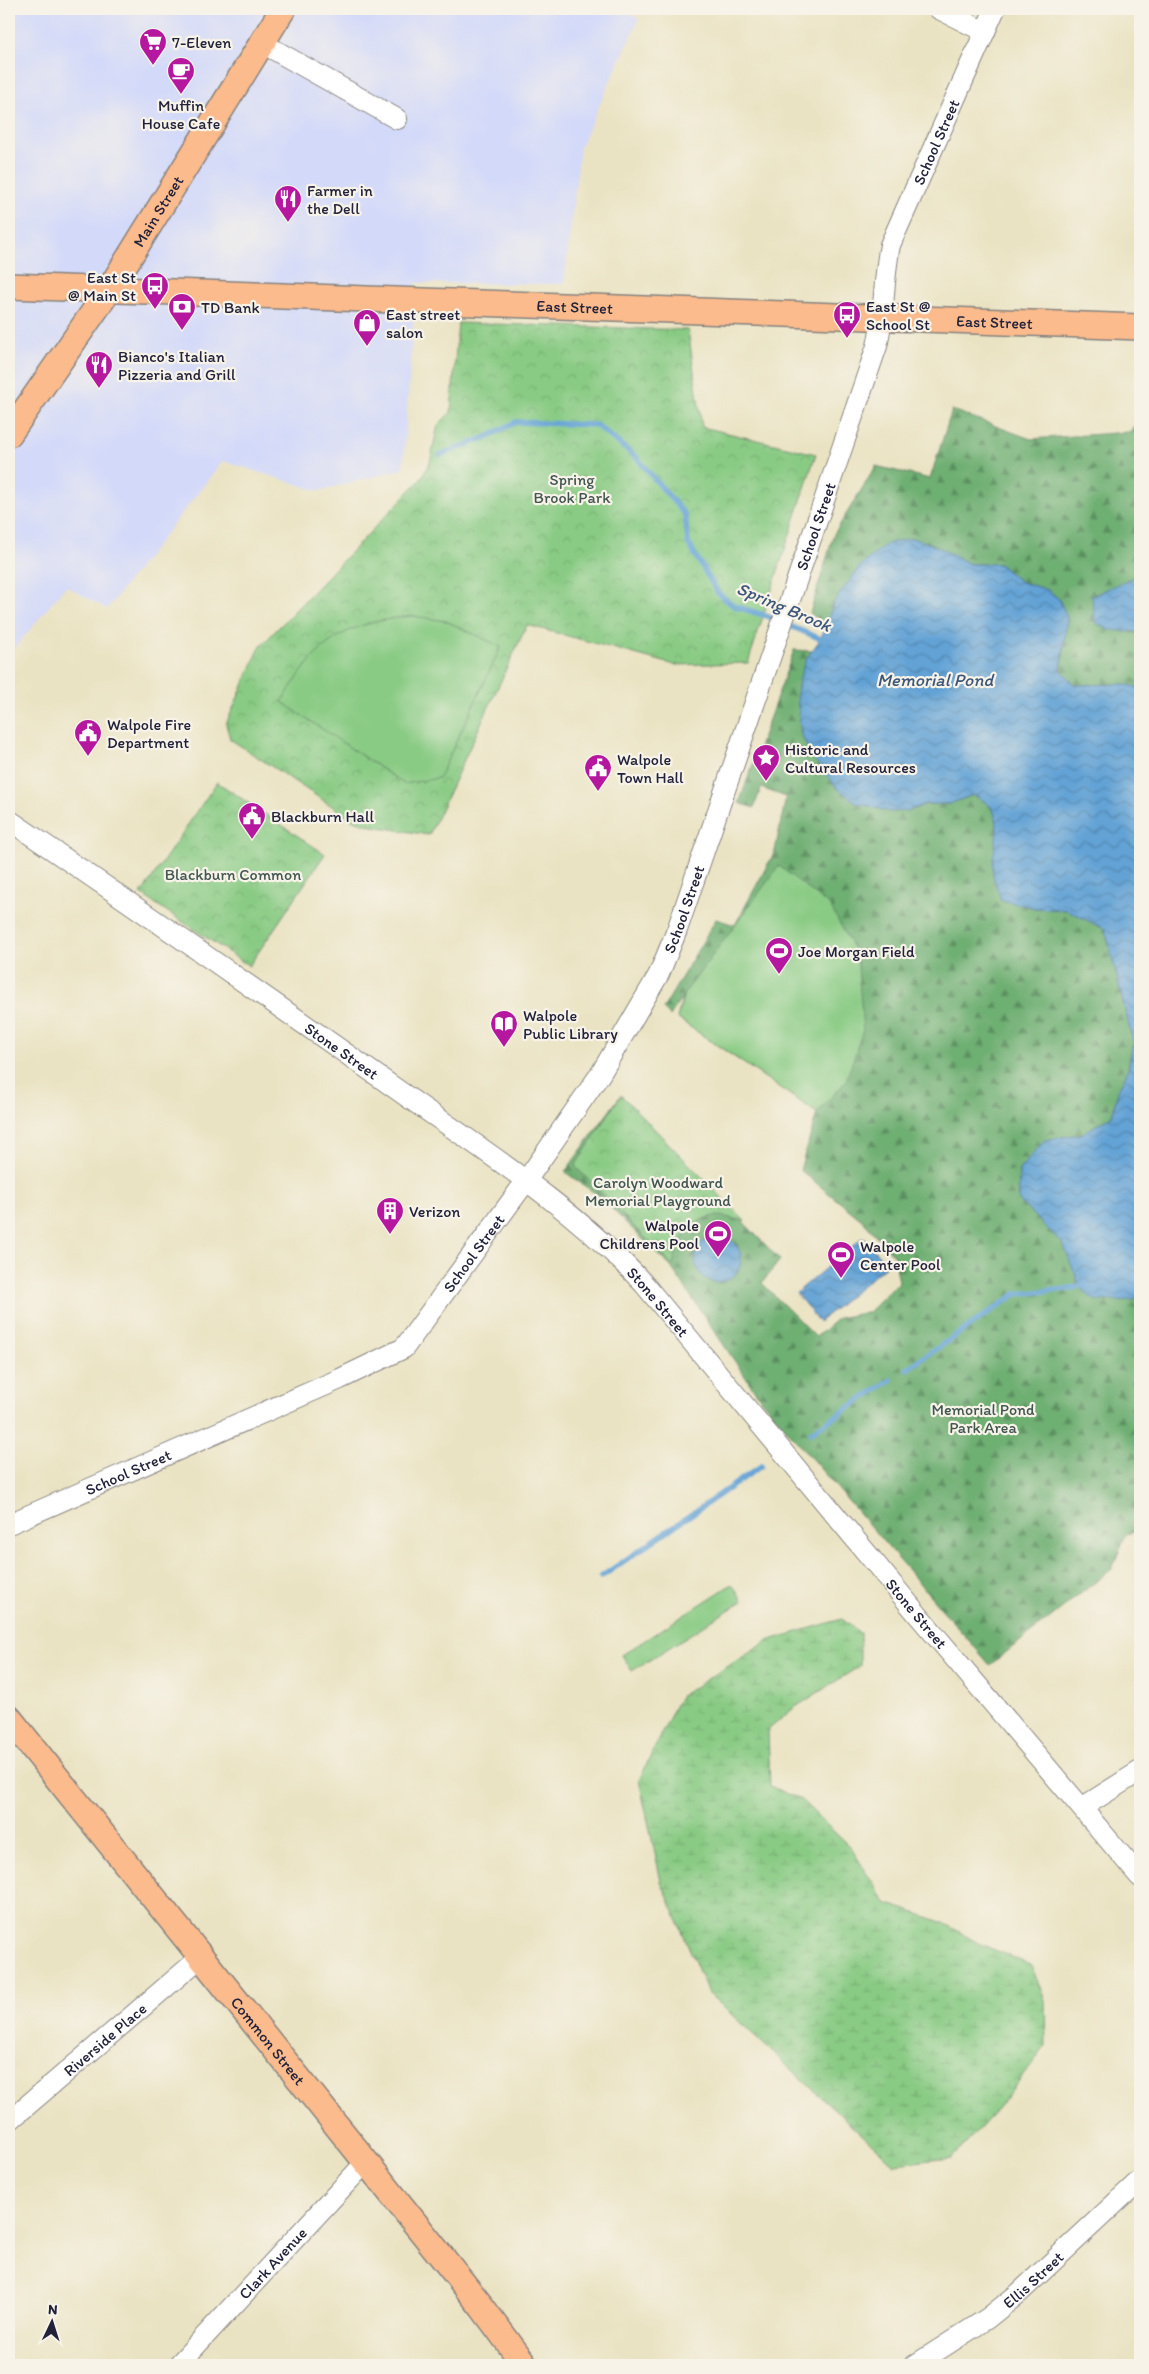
<svg xmlns="http://www.w3.org/2000/svg" width="1149" height="2374" font-family="Itim,sans-serif">
	<style>
		.built { fill: #d3d9f9 }
		.forest { fill: url(#forest-firs); stroke: #486856 }
		.wetland { fill: url(#wetland-marsh); stroke: #567660 }
		.park { fill: url(#park-crowns); stroke: #567660 }
		.pitch { fill: #89cb84; stroke: #567660 }
		.water { fill: url(#water-waves); stroke: #426288 }
		.lines { fill: none; stroke-linecap: round; stroke-linejoin: round }
		.stream { stroke: #62a2d5; stroke-width: 5.5 }
		.minor-casing { stroke: #86827f; stroke-width: 22 }
		.major-casing { stroke: #86827f; stroke-width: 28 }
		.minor { stroke: #fff; stroke-width: 20 }
		.major { stroke: #fbbb8c; stroke-width: 25 }
		.labels { text-anchor: middle; stroke-width: 4.5; stroke-linejoin: round; paint-order: stroke }
		.poi-label { font-size: 16px; fill: #22223b; stroke: #f7f3e8; text-anchor: start }
		.street-label { font-size: 16px; fill: #22223b; stroke: #f7f3e8 }
		.park-label { font-size: 16px; fill: #415551; stroke: #f7f3e8 }
		.water-label { font-size: 18px; font-style: italic; fill: #3c5579; stroke: #f7f3e8 }
	</style>
	<defs>
		<pattern id="forest-firs" width="22" height="20" patternUnits="userSpaceOnUse" patternTransform="scale(1.25)"><rect width="22" height="20" fill="#6eaf72"/><path d="M5 1l3.5 6h-7zM16 11l3.5 6h-7z" fill="#5a8e5f"/></pattern>
		<pattern id="wetland-marsh" width="20" height="14" patternUnits="userSpaceOnUse" patternTransform="scale(1.25)"><rect width="20" height="14" fill="#89cb84"/><path d="M1 5h8M5 5V1M11 12h8M15 12V8" fill="none" stroke="#76ae73"/></pattern>
		<pattern id="park-crowns" width="20" height="18" patternUnits="userSpaceOnUse" patternTransform="scale(1.25)"><rect width="20" height="18" fill="#89cb84"/><path d="M2 6a3 3 0 1 1 6 0M12 15a3 3 0 1 1 6 0" fill="none" stroke="#76ae73"/></pattern>
		<pattern id="water-waves" width="16" height="10" patternUnits="userSpaceOnUse" patternTransform="scale(1.25)"><rect width="16" height="10" fill="#62a2d5"/><path d="M0 5q4-4 8 0t8 0" fill="none" stroke="#5084ae"/></pattern>
	</defs>
	<rect width="100%" height="100%" fill="#f7f3e8"/>
	<filter id="ink" filterUnits="userSpaceOnUse"><feTurbulence type="fractalNoise" baseFrequency=".02" numOctaves="2"/><feDisplacementMap in="SourceGraphic" scale="10" xChannelSelector="R" yChannelSelector="G"/><feConvolveMatrix kernelMatrix="1 2 1 2 8 2 1 2 1" color-interpolation-filters="sRGB"/></filter>
	<filter id="wash" filterUnits="userSpaceOnUse"><feTurbulence type="fractalNoise" baseFrequency=".0096" numOctaves="4" result="noise"/><feDisplacementMap in="SourceGraphic" scale="20" xChannelSelector="R" yChannelSelector="G"/><feGaussianBlur stdDeviation="1.12" result="paint"/><feColorMatrix in="noise" values="0 0 0 0 0 0 0 0 0 0 0 0 0 0 0 0 0 1.4 0 .05"/><feComposite in="paint" operator="in"/></filter>
	<g filter="url(#wash)">
		<rect width="100%" height="100%" fill="#eae3c3"/>
		<path class="built" d="M9,9h613l17,10 -59,128 -16,137 -148,-1 -13,186 -84,22 -96,-30 -116,148 -41,-23 -57,69z"/>
		<path class="forest" d="M952,410l79,29 98,-7 11,-12v154l-48,22 48,36v56l-16,-4 -48,1 -15,-15 4,-27 -18,-53 -26,-8 -22,-18h-29l-38,-20 -98,58 -8,23 -16,-12 24,-79 42,-68 54,13z
			M794,650l18,1 -13,29 -2,14 4,40 107,77 19,-7h22l24,-9c36,16 23,46 20,79l42,34 32,2 38,19 28,113 -5,28 -10,21 -6,25 -31,18 -36,6 -26,30v31l45,43 16,42 53,14 7,-3v234l-14,3 -14,35 -122,96 -229,-265 -90,-133 -72,-71 -34,-24 56,-77 159,165 -18,23 54,54 22,-19 30,-6 31,-30 -5,-26 -31,-35 -63,-51 17,-57 -140,-95 6,-22 -13,20 -7,-7 53,-90 19,6 40,-74 11,-54 -25,-9 -7,20 -15,-5z"/>
		<path class="wetland" d="M842,1619l18,14v33l-66,42 -26,22 2,56 31,14 50,48 35,55 58,20 34,20 53,22 14,35 1,46 -49,63 -45,49 -58,6 -186,-171 -47,-112 -22,-101 41,-84 90,-56z"/>
		<path class="park" d="M458,323l230,7 14,97 114,27 -68,209 -73,2 -148,-40 -98,210 -56,-9 -20,-6 -123,-81 -4,-15 34,-77 161,-168 9,-17 8,-37 13,-13z
			M217,782l108,72 -76,112 -108,-72z
			M621,1095l124,126c-11,-2 -25,-7 -36,-4 -21,6 -34,29 -36,49l-98,-100z"/>
		<path class="pitch" d="M413,616l33,5 55,26 -62,131 -35,6 -122,-82c36,-61 61,-79 131,-86z
			M779,866l51,40 27,49 6,75 -17,51 -29,32 -140,-95 7,-24z
			M732,1584l11,17 -111,70 -10,-16z"/>
		<path class="water" d="M911,538l21,6 38,20h29l22,18 27,8 11,9 8,18 -6,53 15,15 48,-1 16,4v609l-7,3 -36,1 -8,-5 -9,-10 -17,-42 -44,-43v-31l26,-30 36,-6 31,-18 6,-25 10,-21 5,-28 -28,-113 -38,-19 -32,-2 -34,-8c-2,-8 -7,-18 -8,-26 -3,-33 20,-62 -20,-79l-24,9h-22l-19,7 -18,1 -33,-9 -20,-15 -26,-33 -10,-21 -4,-40 2,-14 7,-21 15,-21 13,-36 26,-36 27,-22z
			M1140,574v58l-31,-2 -14,-8 -3,-26z
			M695 1259a23 23 0 1 1 46 0a23 23 0 1 1-46 0Z
			M863,1237l24,28 -68,57 -23,-29z"/>
		<g class="lines">
			<path class="stream" d="M440,455l45,-17 31,-16 80,3 40,32 49,58 3,28 30,50 16,13 30,9 62,26
				M907,1369l109,-75 52,-5 12,-3 5,-4
				M810,1433l81,-53
				M601,1577l160,-111"/>
		</g>
	</g>
	<g filter="url(#ink)">
		<g class="lines">
			<defs>
				<g id="minor">
					<path d="M939,9l46,23"/>
					<path d="M262,43l135,76"/>
					<path id="s1" d="M9,820c130,89 260,179 390,271 85,60 174,116 245,193l274,331 222,262"/>
					<path id="s2" d="M9,1524l331,-145 64,-31 122,-167 75,-108 58,-99 18,-44 200,-584c8,-34 6,-67 13,-101l105,-236"/>
					<path d="M1083,1807l57,-36"/>
					<path id="s3" d="M9,2121l192,-164"/>
					<path id="s4" d="M178,2365l188,-203"/>
					<path id="s5" d="M915,2365l73,-47 31,-25 121,-113"/>
				</g>
				<g id="major">
					<path id="s6" d="M9,286l1131,41"/>
					<path id="s7" d="M9,434l100,-144 174,-281"/>
					<path id="s8" d="M9,1718l357,444 116,145 43,58"/>
				</g>
			</defs>
			<use href="#minor" class="minor-casing"/>
			<use href="#major" class="major-casing"/>
			<use href="#minor" class="minor"/>
			<use href="#major" class="major"/>
		</g>
	</g>
	<defs>
		<symbol id="supermarket-pin" viewBox="-11 -11 22 30"><path d="M0 17L-7.5 6A9.5 9.5 0 1 1 7.5 6Z" fill="#b5179e" stroke="#f7f3e8"/><path d="M-6-5.5h2.5l.6 2H6L4.5 2H-2.5L-4.4-4H-6ZM-1.5 3.2a1.3 1.3 0 1 0 .1 0ZM3 3.2a1.3 1.3 0 1 0 .1 0Z" fill="#fff"/></symbol>
		<symbol id="cafe-pin" viewBox="-11 -11 22 30"><path d="M0 17L-7.5 6A9.5 9.5 0 1 1 7.5 6Z" fill="#b5179e" stroke="#f7f3e8"/><path d="M-5.5-4.5H6V0H3Q3 3.5 0 3.5H-2.5Q-5.5 3.5-5.5 0ZM3-3.2v2h1.7v-2ZM-6 4.5H4V6H-6Z" fill="#fff"/></symbol>
		<symbol id="restaurant-pin" viewBox="-11 -11 22 30"><path d="M0 17L-7.5 6A9.5 9.5 0 1 1 7.5 6Z" fill="#b5179e" stroke="#f7f3e8"/><path d="M-5-6h1v4h1v-4h1v4h1v-4h1v5L-1.5 .5V6h-2V.5L-5-1ZM5-6V6H3V1.5H1.5Q1.5-4 5-6Z" fill="#fff"/></symbol>
		<symbol id="bus-pin" viewBox="-11 -11 22 30"><path d="M0 17L-7.5 6A9.5 9.5 0 1 1 7.5 6Z" fill="#b5179e" stroke="#f7f3e8"/><path d="M-5-6H5V4H4V6H2V4H-2V6H-4V4H-5ZM-3.5-4V0h7V-4ZM-3.5 1.2v1.5H-2V1.2ZM2 1.2v1.5H3.5V1.2Z" fill="#fff"/></symbol>
		<symbol id="bank-pin" viewBox="-11 -11 22 30"><path d="M0 17L-7.5 6A9.5 9.5 0 1 1 7.5 6Z" fill="#b5179e" stroke="#f7f3e8"/><path d="M-6-4H6V4H-6ZM0-2.3a2.3 2.3 0 1 0 0 4.6a2.3 2.3 0 1 0 0-4.6Z" fill="#fff"/></symbol>
		<symbol id="shop-pin" viewBox="-11 -11 22 30"><path d="M0 17L-7.5 6A9.5 9.5 0 1 1 7.5 6Z" fill="#b5179e" stroke="#f7f3e8"/><path d="M-5-2.5h2.3a2.7 3.5 0 0 1 5.4 0H5L5.5 6h-11ZM-1.5-2.5h3a1.5 2.3 0 0 0-3 0Z" fill="#fff"/></symbol>
		<symbol id="civic-pin" viewBox="-11 -11 22 30"><path d="M0 17L-7.5 6A9.5 9.5 0 1 1 7.5 6Z" fill="#b5179e" stroke="#f7f3e8"/><path d="M-.6-6.5H3V-4.5H.6V-3L4-1V1h2V6H-6V1h2V-1L-.6-3ZM-1.2 2.5V6h2.4V2.5Z" fill="#fff"/></symbol>
		<symbol id="sight-pin" viewBox="-11 -11 22 30"><path d="M0 17L-7.5 6A9.5 9.5 0 1 1 7.5 6Z" fill="#b5179e" stroke="#f7f3e8"/><path d="M0-6L1.8-2.2L6-1.7L2.9 1.2L3.7 5.4L0 3.3L-3.7 5.4L-2.9 1.2L-6-1.7L-1.8-2.2Z" fill="#fff"/></symbol>
		<symbol id="stadium-pin" viewBox="-11 -11 22 30"><path d="M0 17L-7.5 6A9.5 9.5 0 1 1 7.5 6Z" fill="#b5179e" stroke="#f7f3e8"/><path d="M0-5a6.5 5 0 1 0 0 10a6.5 5 0 1 0 0-10ZM-3.5-1.8h7v3.6h-7Z" fill="#fff"/></symbol>
		<symbol id="library-pin" viewBox="-11 -11 22 30"><path d="M0 17L-7.5 6A9.5 9.5 0 1 1 7.5 6Z" fill="#b5179e" stroke="#f7f3e8"/><path d="M-6-4Q-3-5.5-.7-3.5V5Q-3 3-6 4ZM6-4Q3-5.5 .7-3.5V5Q3 3 6 4Z" fill="#fff"/></symbol>
		<symbol id="building-pin" viewBox="-11 -11 22 30"><path d="M0 17L-7.5 6A9.5 9.5 0 1 1 7.5 6Z" fill="#b5179e" stroke="#f7f3e8"/><path d="M-4-6H4V6H1V3H-1V6H-4ZM-2.5-4.3h1.7v1.8h-1.7ZM.8-4.3h1.7v1.8H.8ZM-2.5-1h1.7V.8h-1.7ZM.8-1h1.7V.8H.8Z" fill="#fff"/></symbol>
	</defs>
	<g fill-rule="evenodd">
		<use href="#supermarket-pin" x="137" y="26" width="32" height="43"/>
		<use href="#cafe-pin" x="165" y="55" width="32" height="43"/>
		<use href="#restaurant-pin" x="272" y="183" width="32" height="43"/>
		<use href="#bus-pin" x="139" y="270" width="32" height="43"/>
		<use href="#bank-pin" x="166" y="291" width="32" height="43"/>
		<use href="#bus-pin" x="831" y="299" width="32" height="43"/>
		<use href="#shop-pin" x="351" y="307" width="32" height="43"/>
		<use href="#restaurant-pin" x="83" y="349" width="32" height="43"/>
		<use href="#civic-pin" x="72" y="717" width="32" height="43"/>
		<use href="#sight-pin" x="750" y="742" width="32" height="43"/>
		<use href="#civic-pin" x="582" y="752" width="32" height="43"/>
		<use href="#civic-pin" x="236" y="800" width="32" height="43"/>
		<use href="#stadium-pin" x="763" y="935" width="32" height="43"/>
		<use href="#library-pin" x="488" y="1008" width="32" height="43"/>
		<use href="#building-pin" x="374" y="1195" width="32" height="43"/>
		<use href="#stadium-pin" x="702" y="1218" width="32" height="43"/>
		<use href="#stadium-pin" x="825" y="1239" width="32" height="43"/>
	</g>
	<g class="labels">
		<g class="poi-label">
			<text x="172" y="48">7-Eleven</text>
			<text x="181" y="111" text-anchor="middle">Muffin<tspan x="181" dy="18">House Cafe</tspan></text>
			<text x="307" y="196">Farmer in<tspan x="307" dy="18">the Dell</tspan></text>
			<text x="136" y="283" text-anchor="end">East St<tspan x="136" dy="18">@ Main St</tspan></text>
			<text x="866" y="312">East St @<tspan x="866" dy="18">School St</tspan></text>
			<text x="201" y="313">TD Bank</text>
			<text x="386" y="320">East street<tspan x="386" dy="18">salon</tspan></text>
			<text x="118" y="362">Bianco's Italian<tspan x="118" dy="18">Pizzeria and Grill</tspan></text>
			<text x="107" y="730">Walpole Fire<tspan x="107" dy="18">Department</tspan></text>
			<text x="785" y="755">Historic and<tspan x="785" dy="18">Cultural Resources</tspan></text>
			<text x="617" y="765">Walpole<tspan x="617" dy="18">Town Hall</tspan></text>
			<text x="271" y="822">Blackburn Hall</text>
			<text x="798" y="957">Joe Morgan Field</text>
			<text x="523" y="1021">Walpole<tspan x="523" dy="18">Public Library</tspan></text>
			<text x="409" y="1217">Verizon</text>
			<text x="699" y="1231" text-anchor="end">Walpole<tspan x="699" dy="18">Childrens Pool</tspan></text>
			<text x="860" y="1252">Walpole<tspan x="860" dy="18">Center Pool</tspan></text>
		</g>
		<g class="street-label">
			<text dy="6" stroke="none"><textPath href="#s2" startOffset="1765">School Street</textPath></text>
			<text dy="6" stroke="none"><textPath href="#s7" startOffset="268">Main Street</textPath></text>
			<text dy="6" stroke="none"><textPath href="#s6" startOffset="566">East Street</textPath></text>
			<text dy="6" stroke="none"><textPath href="#s6" startOffset="986">East Street</textPath></text>
			<text dy="6" stroke="none"><textPath href="#s2" startOffset="1360">School Street</textPath></text>
			<text dy="6" stroke="none"><textPath href="#s2" startOffset="955">School Street</textPath></text>
			<text dy="6" stroke="none"><textPath href="#s1" startOffset="405">Stone Street</textPath></text>
			<text dy="6" stroke="none"><textPath href="#s2" startOffset="550">School Street</textPath></text>
			<text dy="6" stroke="none"><textPath href="#s1" startOffset="810">Stone Street</textPath></text>
			<text dy="6" stroke="none"><textPath href="#s2" startOffset="130">School Street</textPath></text>
			<text dy="6" stroke="none"><textPath href="#s1" startOffset="1215">Stone Street</textPath></text>
			<text dy="6" stroke="none"><textPath href="#s3" startOffset="126">Riverside Place</textPath></text>
			<text dy="6" stroke="none"><textPath href="#s8" startOffset="414">Common Street</textPath></text>
			<text dy="6" stroke="none"><textPath href="#s4" startOffset="139">Clark Avenue</textPath></text>
			<text dy="6" stroke="none"><textPath href="#s5" startOffset="146">Ellis Street</textPath></text>
		</g>
		<g class="park-label">
			<text x="572" y="485">Spring<tspan x="572" dy="18">Brook Park</tspan></text>
			<text x="233" y="880">Blackburn Common</text>
			<text x="658" y="1188">Carolyn Woodward<tspan x="658" dy="18">Memorial Playground</tspan></text>
			<text x="983" y="1415">Memorial Pond<tspan x="983" dy="18">Park Area</tspan></text>
		</g>
		<g class="water-label">
			<text transform="translate(784 607) rotate(23)" y="6">Spring Brook</text>
			<text x="935" y="686">Memorial Pond</text>
		</g>
	</g>
	<rect width="1149" height="2374" fill="none" stroke="#f7f3e8" stroke-width="30"/>
	<g transform="translate(52 2322) rotate(4)" stroke="#f7f3e8" stroke-width="4" paint-order="stroke">
	<path d="M0-4L9 19L0 12L-9 19Z" fill="#22223b"/>
	<text y="-8" font-size="14" font-weight="bold" text-anchor="middle" fill="#22223b">N</text>
	</g>
</svg>
